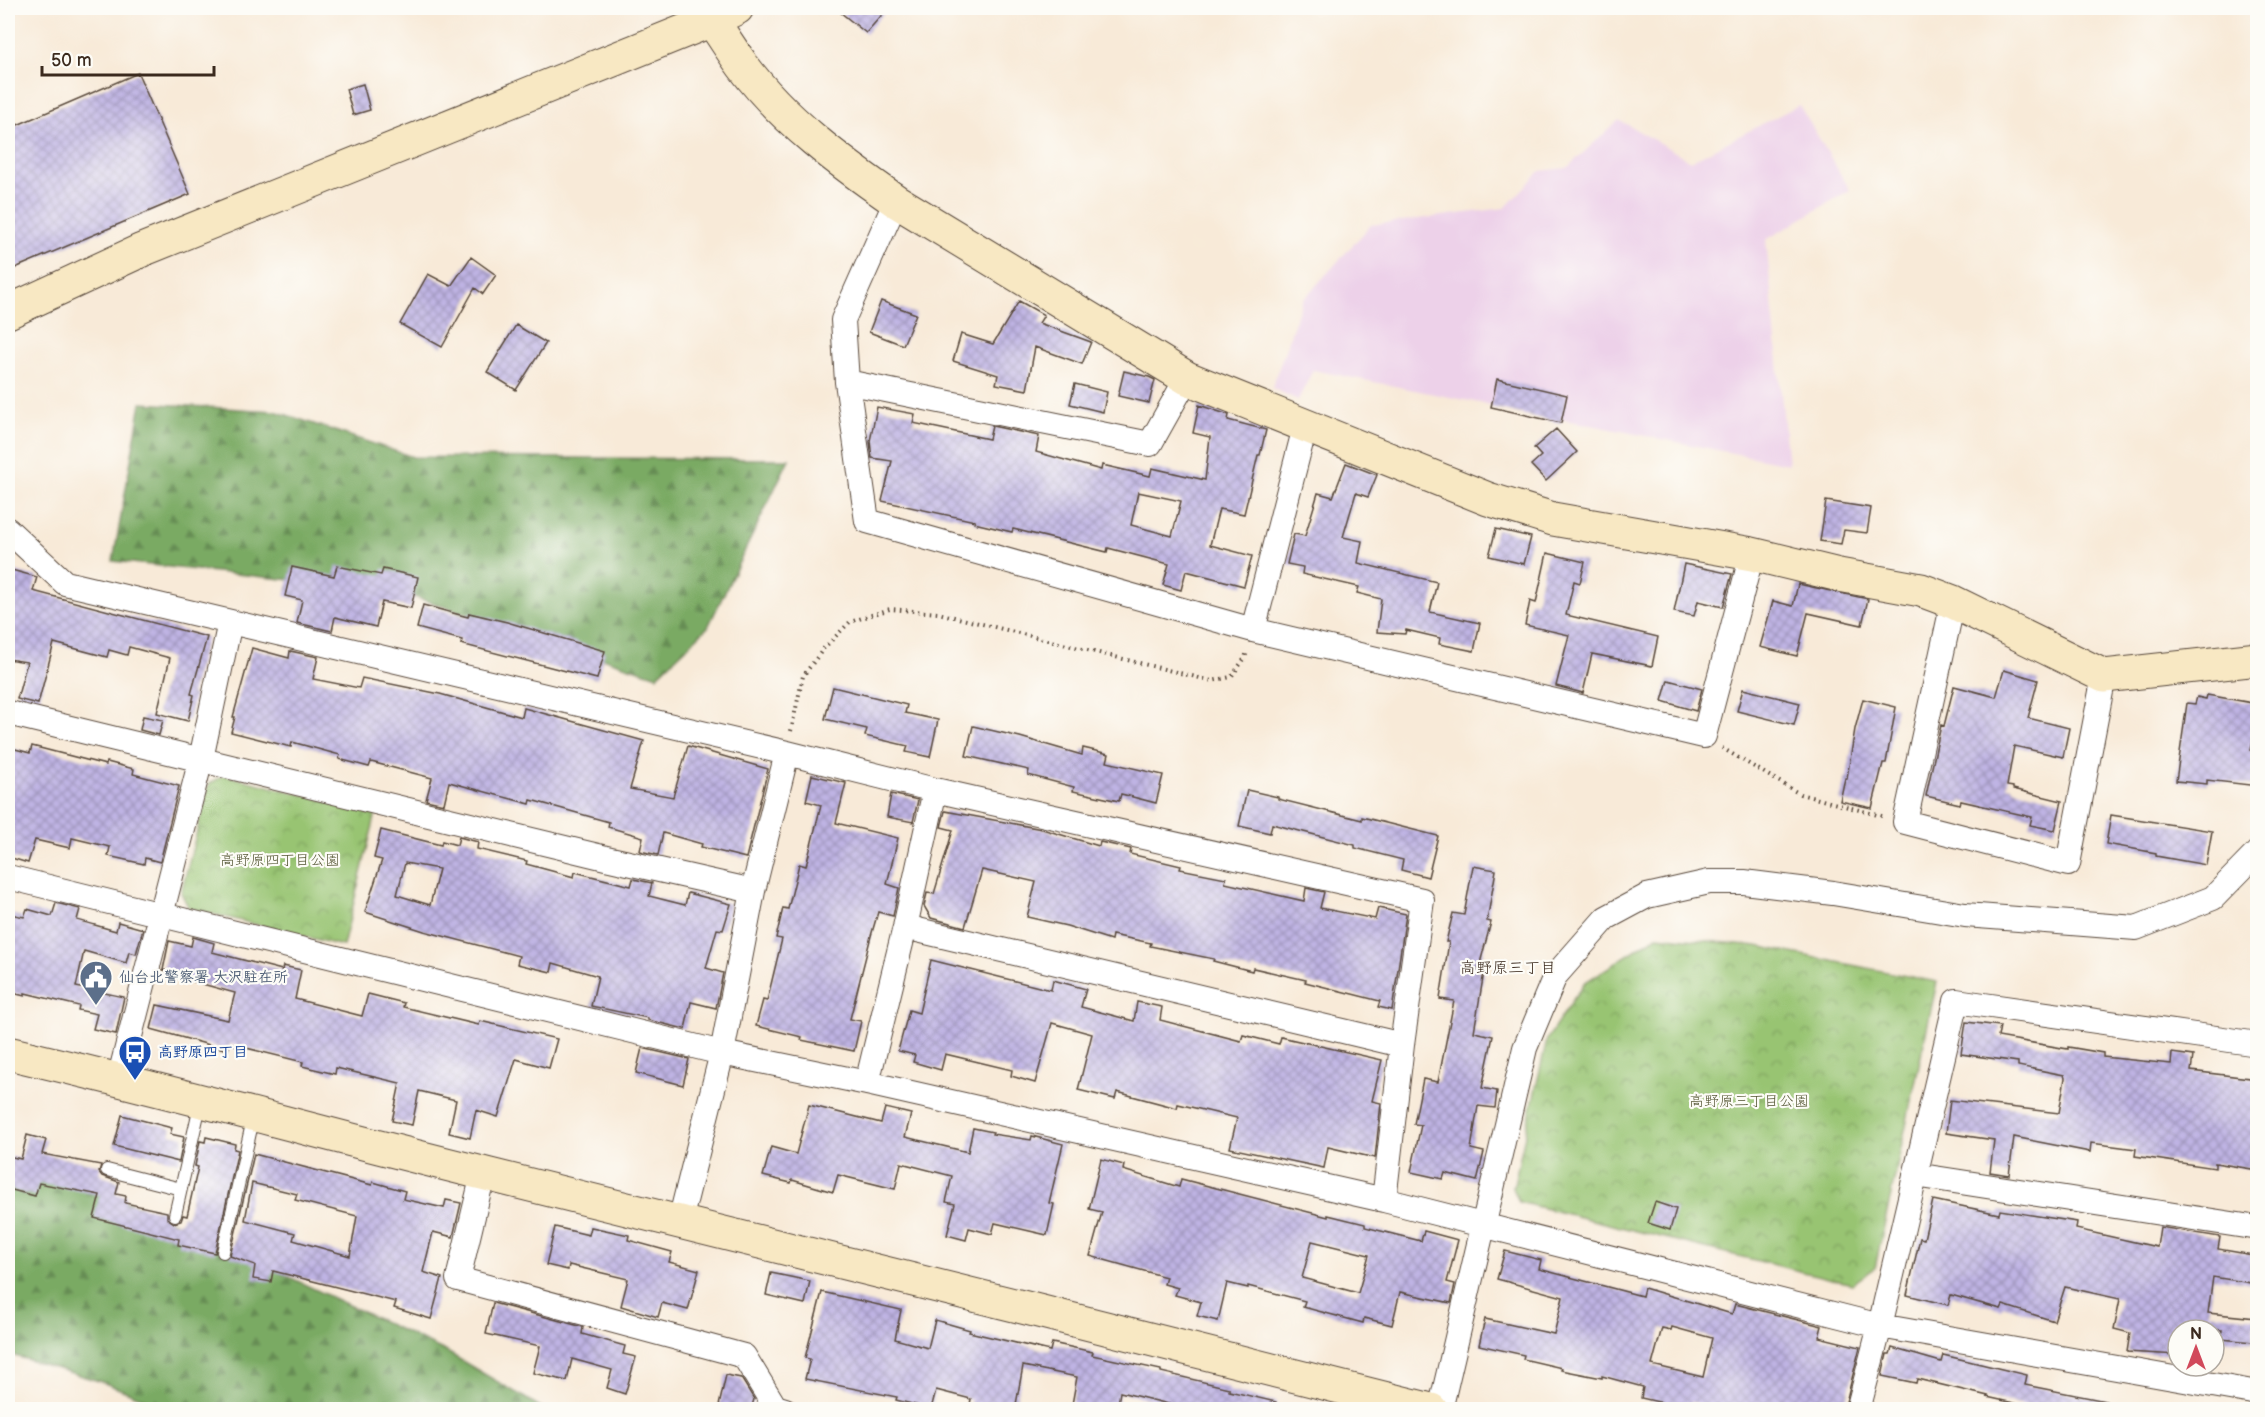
<svg xmlns="http://www.w3.org/2000/svg" width="2265" height="1417" font-family="'Balsamiq Sans','Klee One',sans-serif">
	<style>
		.built { fill: #edd1e9 }
		.forest { fill: url(#forest-firs); stroke: #5a6a41; stroke-width: 1.5 }
		.park { fill: url(#park-crowns); stroke: #6a7748; stroke-width: 1.5 }
		.building { fill: url(#building-cross-hatch); fill-rule: evenodd }
		.lines { fill: none; stroke-linecap: round; stroke-linejoin: round }
		.lane-casing { stroke: #57473a; stroke-width: 14 }
		.street-casing { stroke: #57473a; stroke-width: 26 }
		.secondary-casing { stroke: #57473a; stroke-width: 35 }
		.path { stroke: #57473a; stroke-width: 4; stroke-dasharray: 1.5 4.5; stroke-linecap: butt }
		.lane { stroke: #fff; stroke-width: 12 }
		.street { stroke: #fff; stroke-width: 24 }
		.secondary { stroke: #f8e8c3; stroke-width: 33 }
		.labels { text-anchor: middle; stroke-width: 4.5; stroke-linejoin: round; paint-order: stroke }
		.park-label { font-size: 15px; fill: #575837; stroke: #fdfcf7 }
		.service-label { font-size: 15px; font-weight: bold; fill: #4e5e75; stroke: #fdfcf7; text-anchor: start }
		.transit-label { font-size: 15px; font-weight: bold; fill: #164399; stroke: #fdfcf7; text-anchor: start }
		.neighbourhood-label { font-size: 16px; fill: #3b2a1e; stroke: #fdfcf7 }
	</style>
	<defs>
		<pattern id="forest-firs" width="22" height="20" patternUnits="userSpaceOnUse" patternTransform="scale(1.5)"><rect width="22" height="20" fill="#7aaa64"/><path d="M5 1l3.5 6h-7zM16 11l3.5 6h-7z" fill="#658b52"/></pattern>
		<pattern id="park-crowns" width="20" height="18" patternUnits="userSpaceOnUse" patternTransform="scale(1.5)"><rect width="20" height="18" fill="#98c472"/><path d="M2 6a3 3 0 1 1 6 0M12 15a3 3 0 1 1 6 0" fill="none" stroke="#7d9f5d"/></pattern>
		<pattern id="building-cross-hatch" width="8" height="8" patternUnits="userSpaceOnUse" patternTransform="scale(1.5)"><rect width="8" height="8" fill="#bfb4e4"/><path d="M0 0l8 8M0 8l8-8" fill="none" stroke="#9c93b8"/></pattern>
	</defs>
	<rect width="100%" height="100%" fill="#fdfcf7"/>
	<filter id="ink" filterUnits="userSpaceOnUse"><feTurbulence type="fractalNoise" baseFrequency=".0167" numOctaves="2"/><feDisplacementMap in="SourceGraphic" scale="12" xChannelSelector="R" yChannelSelector="G"/><feConvolveMatrix kernelMatrix="1 2 1 2 8 2 1 2 1" color-interpolation-filters="sRGB"/></filter>
	<filter id="wash" filterUnits="userSpaceOnUse"><feTurbulence type="fractalNoise" baseFrequency=".008" numOctaves="4" result="noise"/><feDisplacementMap in="SourceGraphic" scale="24" xChannelSelector="R" yChannelSelector="G"/><feGaussianBlur stdDeviation="1.35" result="paint"/><feColorMatrix in="noise" values="0 0 0 0 0 0 0 0 0 0 0 0 0 0 0 0 0 1.4 0 .05"/><feComposite in="paint" operator="in"/></filter>
	<g filter="url(#wash)">
		<rect width="100%" height="100%" fill="#f8ead8"/>
		<path class="built" d="M1799,105l51,85 -84,50 22,224 -475,-94 -15,30 -26,-12 30,-87 69,-76 134,-17 35,-37 27,-3 52,-48 72,41z"/>
		<path class="forest" d="M141,403l134,8 138,46 376,2 -81,168 -51,49 -261,-85 -283,-30z
			M8,1177l75,5 99,44 265,126 97,57h-374l-68,-27 -94,-28z"/>
		<path class="park" d="M224,775l152,38 -33,133 -154,-38 -8,-15 28,-109z
			M1657,936l100,10 180,36 -62,286 -23,16 -333,-82 -6,-14 34,-149 37,-56z"/>
		<g id="blocks">
			<path class="building" d="M835,8h53l-22,25z
				M138,73l52,121 -182,77v-142z
				M363,84l7,26 -17,5 -7,-26z
				M471,257l25,18 -13,19 -8,-6 -33,59 -42,-23 28,-50 23,12z
				M881,301l35,13 -13,31 -34,-13z
				M1019,301l25,14 -5,8 52,19 -9,22 -47,-17 -8,43 -31,-6 2,-9 -45,-14 8,-27 32,10z
				M516,325l30,18 -30,47 -29,-18z
				M1124,371l25,6 6,3 -6,23 -31,-7z
				M1497,379l70,16 -6,28 -70,-16z
				M1075,384l32,8 -4,20 -33,-8z
				M1199,405l30,10 -1,5 38,10 -6,25h-2l-14,59 -25,-5 -9,36 42,11 -8,30 -58,-15 -5,19 -18,-5 6,-21 -61,-16 -1,4 -94,-23 -1,3 -38,-9 1,-2 -93,-20 10,-40 -20,-3 -2,-17 7,-34 38,7 -2,9 76,16 3,-13 47,10 -3,16 65,18 1,-5 48,11 2,-8 53,12 5,-43 -17,-4zM1138,492l43,9 -9,35 -41,-11z
				M1556,429l21,23 -31,29 -15,-16 10,-9 -7,-8z
				M1346,463l31,12 -9,22 -12,-4 -13,44 19,4 -4,22 79,19 -7,30 50,11 -6,28 -35,-7 1,-6 -34,-8 -1,4 -28,-2 4,-33 -24,-6 2,-6 -57,-13 1,-7 -16,-3 7,-30 11,2 13,-43 15,4z
				M1826,501l45,7 -4,25 -23,-3 -3,14 -21,-3z
				M1496,529l35,8 -7,27 -35,-8z
				M1547,553l38,9 -5,21 -6,-2 -8,34 92,22 -6,29 -60,-12 -9,39 -27,-7 13,-51 -44,-10 5,-24 6,2z
				M1684,564l48,10 -9,33 -25,-6 -4,15 -20,-4z
				M337,566l44,9 2,-6 35,8 -7,31 -29,-6 -6,25 -41,-10 -3,14 -35,-8 5,-23 -17,-4 7,-29 42,9z
				M8,569l29,8 -4,14 174,46 -16,57 3,1 -6,26 -31,-8 13,-55 -41,-11 -2,8 -18,-5 -2,7 -53,-14 -16,61 -21,-5 10,-37 -19,-3z
				M1798,584l70,15 -6,26 -54,-12 -11,43 -37,-9 13,-46 20,5z
				M423,605l45,12 1,-4 38,9 98,29 -8,28 -136,-35 1,-4 -45,-12z
				M252,648l37,10 1,-7 28,6 -5,22 46,9 3,-10 78,16 82,23 2,-9 120,33 -14,48 43,8 15,-51 80,23 -22,89 -45,-11 1,-3 -39,-11 -5,22 -18,-4 3,-14 -35,-10 1,-5 -78,-22 -1,4 -81,-22 -5,22 -18,-4 6,-22 -61,-16 -2,5 -30,-8 1,-4 -48,-13 -1,5 -60,-15 4,-15h-2z
				M2004,670l34,10 -10,38 41,10 -6,29 -49,-11 -7,40 6,1v2l49,12 -7,29 -25,-5 2,-8 -71,-16 -1,3 -34,-8 15,-71 3,1 10,-40 42,11z
				M1668,680l34,9 -6,22 -34,-10z
				M833,687l74,18 -2,8 33,7 -8,37 -24,-5 2,-6 -43,-10 2,-7 -42,-10z
				M1743,689l57,14 -6,22 -57,-14z
				M2207,695l51,9v13l-7,33 7,1v35l-51,-6v4l-31,-3 11,-78 8,1 2,-7 9,2z
				M1863,699l33,8 -10,56h-3l-11,45 -32,-7 5,-23h2l8,-49z
				M143,716l20,4 -4,15 -19,-5z
				M973,726l47,11 62,18 1,-7 26,6 -2,8 56,13 -7,28 -35,-9 -2,7 -46,-10 1,-4 -46,-12 1,-5 -63,-14z
				M32,746l74,19 1,-3 27,7 -1,5 46,12 -19,76 -15,-4 -1,6 -36,-8 2,-9 -38,-9 -2,10 -35,-8 -7,23 -20,-6v-110l22,6z
				M812,775l34,8 -10,40 62,15 -11,46 12,4 -6,28 -15,-4 -7,24 -21,83 11,2 -7,30 -53,-11 1,-3 -46,-11 7,-26 4,1 15,-62 -6,-1 7,-30 5,1 11,-45 7,2 15,-61 -15,-4z
				M1247,790l31,7v2l84,21v-3l76,19 -10,41 -27,-7 2,-10 -48,-12v-3l-83,-21 -2,9 -31,-7z
				M891,794l27,6 -5,22 -26,-5z
				M945,811l97,18 57,17 1,-4 31,7 -1,5 51,12 -1,3 46,9 -1,5 79,18 2,-13 18,4 -4,16 55,11 3,-11 28,6 -14,96 -14,-3 2,-6 -75,-19 1,-2 -53,-12 -1,3 -39,-10 1,-2 -64,-13 1,-3 -39,-8 -1,5 -44,-14 -40,-9 9,-35 -54,-12 -17,57 -34,-9 -7,-12 3,-13 7,1 19,-64 -12,-3z
				M2111,815l101,16 -6,34 -50,-9v-3l-50,-9z
				M381,830l60,15 1,-4 15,4 2,-8 19,5 -1,7 50,12 -1,3 48,13 1,-5 56,14 2,-7 19,4 -3,13 36,9 3,-12 43,11 -8,26 -6,-1 -11,39 17,5 -7,35 -25,-6 -6,27 -37,-9v-2l-57,-12 7,-30 -45,-13 -2,9 -34,-8 2,-8 -95,-25 -59,-19 17,-52 -8,-2zM405,863l34,6 -9,36 -33,-10z
				M1473,866l23,4 -9,51 4,1 -13,49 6,1 -10,60 19,4 -11,52 15,3 -2,17 -17,-2 -7,43 13,3 -7,29 -32,-8 -2,6 -32,-7 10,-47 -7,-1 9,-45 15,3 16,-81 -14,-2 9,-57h-3l7,-29 11,2z
				M56,903l24,6 -3,11 39,11 2,-9 25,7 -7,25 -7,-2 -3,11 -42,-12 -8,36 48,10 -8,37 -23,-5 4,-15 -19,-4 1,-4 -54,-13v3l-17,-4v-69l2,-9 14,3 3,-8 25,7z
				M193,937l21,6 -2,9 70,18 1,-4 18,4 -6,29 67,17 6,-22 36,9 -1,4 76,18 1,-4 77,18 -8,29 -33,-9 -18,58 -22,-7 -6,28 -21,-5 7,-33 -37,-9 -7,34 -20,-4 8,-38 -64,-15 -1,6 -33,-8 1,-4 -73,-18 -2,6 -77,-21 6,-24 71,15 7,-27 -69,-19 1,-3 -4,-1 6,-29 22,5z
				M931,960l120,30 2,-10 33,9 -5,18 53,14 3,-19 25,5 -2,13 81,21 2,-6 36,9 2,-7 101,23 -10,41 9,2 -6,55 -47,-11 -4,21 -94,-20 7,-30 -59,-14 -1,4 -60,-16 -2,7 -37,-9 14,-56 -40,-11 -17,60 -24,-7 1,-6 -67,-16 -4,16 -28,-8 2,-7 -17,-4 11,-41 10,3z
				M1966,1022l34,4 -2,11 70,12v-2l35,6v4l68,7 1,-11 21,3 -2,15 67,8v91l-43,-7v5l-80,-12 1,-7 -45,-6 -1,9 -76,-15 -5,38 -19,-3 4,-32 -48,-7 4,-33 109,13 6,-35 -1,-3 -46,-9v-4l-57,-8z
				M642,1048l47,11 -6,26 -47,-12z
				M809,1105l72,18 4,-15 26,6 -6,23 63,15 5,-24 20,4 -1,2 39,6 1,-4 31,8 -14,59 5,1 -7,31 -52,-12 -3,11 -23,-6 -3,12 -19,-5 8,-31 -9,-2 6,-26 -51,-13 -6,26 -57,-14 -5,17 -41,-12 -1,3 -28,-7 8,-29 25,7z
				M122,1115l50,13 -2,6 14,3 -5,25 -65,-16z
				M27,1135l19,5 -4,14 59,11 -2,7 3,4 17,6 -3,12 10,2 -1,7 42,9v6l7,5 7,-2 2,-6 4,1 11,-49 -3,-1 5,-25 5,1 1,-5 29,7 -1,5 4,1 -23,103 -37,-8 1,-6 -85,-21 6,-23 -61,-12 -4,13 -27,-7v-33l13,3z
				M254,1154l118,31 1,-3 32,9 -2,8 41,9 2,-8 15,3 -8,34 -20,-5 -10,40 19,6 -11,41 -37,-11 2,-6 -123,-31 -2,11 -18,-3 2,-14 -25,-9zM252,1183l45,11 -2,6 62,16 -7,40 -57,-16 2,-7 -50,-13z
				M1101,1159l23,6 -1,5 56,17 2,-8 147,38v-2l37,9v3l56,14 3,-10 34,9 -11,42 8,2 -4,19 -51,-11 -8,33 -28,-7 -1,5 -60,-16 2,-6 -57,-15v2l-21,-5 -9,38 -21,-5 4,-14 -26,-7 3,-7 -14,-4 2,-7 -76,-21 12,-44 -13,-3zM1312,1241l57,14 -11,38 -56,-15z
				M1933,1200l66,14 1,-4 77,12 -1,7 81,18 3,-20 60,10 -2,12 40,7v28l-45,-7 -5,36 48,5 -3,24 -32,-3 1,-9h-44v25l-51,-3 3,-19 -16,-4 6,-30 -55,-12 -11,34 -51,-16 -2,4 -50,-14 -3,10 -41,-10 13,-57 4,1z
				M1655,1202l21,7 -6,21 -22,-7z
				M555,1227l34,8 2,-8 38,8 -1,5 44,12 -3,10 30,8 -11,40 -26,-7 -4,14 -37,-11 7,-27 -59,-14 -1,5 -22,-5z
				M1505,1251l36,9 -2,9 103,27 2,-8 88,26 3,-10 87,22 -3,11 41,10 -16,63h-119l-34,-8 -1,7 -49,-11 2,-11 -41,-11v2l-41,-8 1,-2 -39,-9 1,-4 -45,-10 6,-26 69,15 9,-37 -66,-18zM1672,1327l40,11 -9,39 -51,-12 10,-37 9,2z
				M771,1273l39,8 -5,23 -39,-9z
				M822,1292l79,18 -6,29 33,9 7,-28 35,10 -1,2 81,19 2,-8 41,9 -1,3 69,15v2l68,16v3l47,11v8h-83l-73,-18 -3,18h-46l6,-33 -54,-11 -8,44h-46l2,-11 -35,-9 -5,19 -35,-9 1,-3 -92,-18 5,-20 -5,-1z
				M493,1303l90,24 -1,7 43,12 -2,8 13,3 -11,37 -18,-6 5,-18 -40,-11 -5,22 -34,-8 7,-27 -54,-12z
				M1892,1348l49,14 2,-7 84,20 -2,10 81,16 -1,9h-74l1,-3 -45,-10 1,-1 -71,-17 -1,4 -34,-7 5,-22h3z
				M726,1375l15,3 13,21 -3,11h-33z"/>
		</g>
	</g>
	<g filter="url(#ink)">
		<use href="#blocks" fill-opacity="0" stroke="#57473a" stroke-width="1.5"/>
		<g class="lines">
			<defs>
				<path id="lane" d="M107,1170l74,19
					M175,1215l26,-114
					M223,1252l31,-137"/>
				<path id="street" d="M896,201l-53,119 4,62 20,139 386,109 451,106 48,-182
					M847,382l303,62 37,-66
					M8,530l57,53 722,170 148,37 487,110 -20,145 -18,155
					M1953,602l-48,220 163,42 36,-188
					M1253,630l52,-203
					M8,713l598,145 147,33
					M8,877l714,176 145,30 517,117 496,126 378,67
					M905,927l497,118
					M119,1079l82,-320 29,-137
					M867,1083l38,-156 30,-137
					M483,1174l-25,105 286,77 31,51 10,3
					M1915,1175l343,53
					M680,1221l42,-168 31,-162 34,-138
					M1440,1410l85,-362 30,-72 51,-58 41,-22 62,-14h35l89,11 132,22 171,13 77,-30 45,-46
					M1858,1410l22,-84 76,-325 302,43"/>
				<path id="secondary" d="M712,20c10,15 20,31 31,46 40,54 98,97 153,135l291,177 301,121 65,20 199,35 87,21 82,15 32,12 151,74 154,-17
					M8,312l134,-62 570,-230 25,-12
					M8,1053c160,37 318,82 478,121 316,78 630,156 945,236"/>
			</defs>
			<use href="#lane" class="lane-casing"/>
			<use href="#street" class="street-casing"/>
			<use href="#secondary" class="secondary-casing"/>
			<path class="path" d="M791,731l12,-55 21,-28 26,-26 40,-13 48,4 274,68 19,-4 14,-19 2,-7
				M1722,748l78,46 85,23"/>
			<use href="#lane" class="lane"/>
			<use href="#street" class="street"/>
			<use href="#secondary" class="secondary"/>
		</g>
	</g>
	<defs>
		<symbol id="civic-pin" viewBox="-11 -11 22 30"><path d="M0 17L-7.5 6A9.5 9.5 0 1 1 7.5 6Z" fill="#5c6f8a" stroke="#fdfcf7"/><path d="M-.6-6.5H3V-4.5H.6V-3L4-1V1h2V6H-6V1h2V-1L-.6-3ZM-1.2 2.5V6h2.4V2.5Z" fill="#fff"/></symbol>
		<symbol id="bus-pin" viewBox="-11 -11 22 30"><path d="M0 17L-7.5 6A9.5 9.5 0 1 1 7.5 6Z" fill="#1a4fb4" stroke="#fdfcf7"/><path d="M-5-6H5V4H4V6H2V4H-2V6H-4V4H-5ZM-3.5-4V0h7V-4ZM-3.5 1.2v1.5H-2V1.2ZM2 1.2v1.5H3.5V1.2Z" fill="#fff"/></symbol>
	</defs>
	<g fill-rule="evenodd">
		<use href="#civic-pin" x="77" y="958" width="38" height="52"/>
		<use href="#bus-pin" x="116" y="1033" width="38" height="52"/>
	</g>
	<g class="labels">
		<g class="park-label">
			<text x="280" y="865">高野原四丁目公園</text>
			<text x="1749" y="1106">高野原三丁目公園</text>
		</g>
		<g class="service-label">
			<text x="119" y="982">仙台北警察署 大沢駐在所</text>
		</g>
		<g class="transit-label">
			<text x="158" y="1057">高野原四丁目</text>
		</g>
		<g class="neighbourhood-label">
			<text x="1508" y="973">高野原三丁目</text>
		</g>
	</g>
	<rect width="2265" height="1417" fill="none" stroke="#fdfcf7" stroke-width="30"/>
	<g transform="translate(2196 1348)"><circle r="28" fill="#fdfcf7" stroke="#afa8a0" stroke-width="1.5"/>
	<path d="M0-4.5L10 22L0 15L-10 22Z" fill="#d1495b"/>
	<text y="-9" font-size="16" font-weight="bold" text-anchor="middle" fill="#3b2a1e">N</text>
	</g>
	<path d="M42 66v9h172v-9" fill="none" stroke="#3b2a1e" stroke-width="3"/>
	<text x="51" y="66" font-size="18" fill="#3b2a1e" stroke="#fdfcf7" stroke-width="4.5" paint-order="stroke">50 m</text>
</svg>
